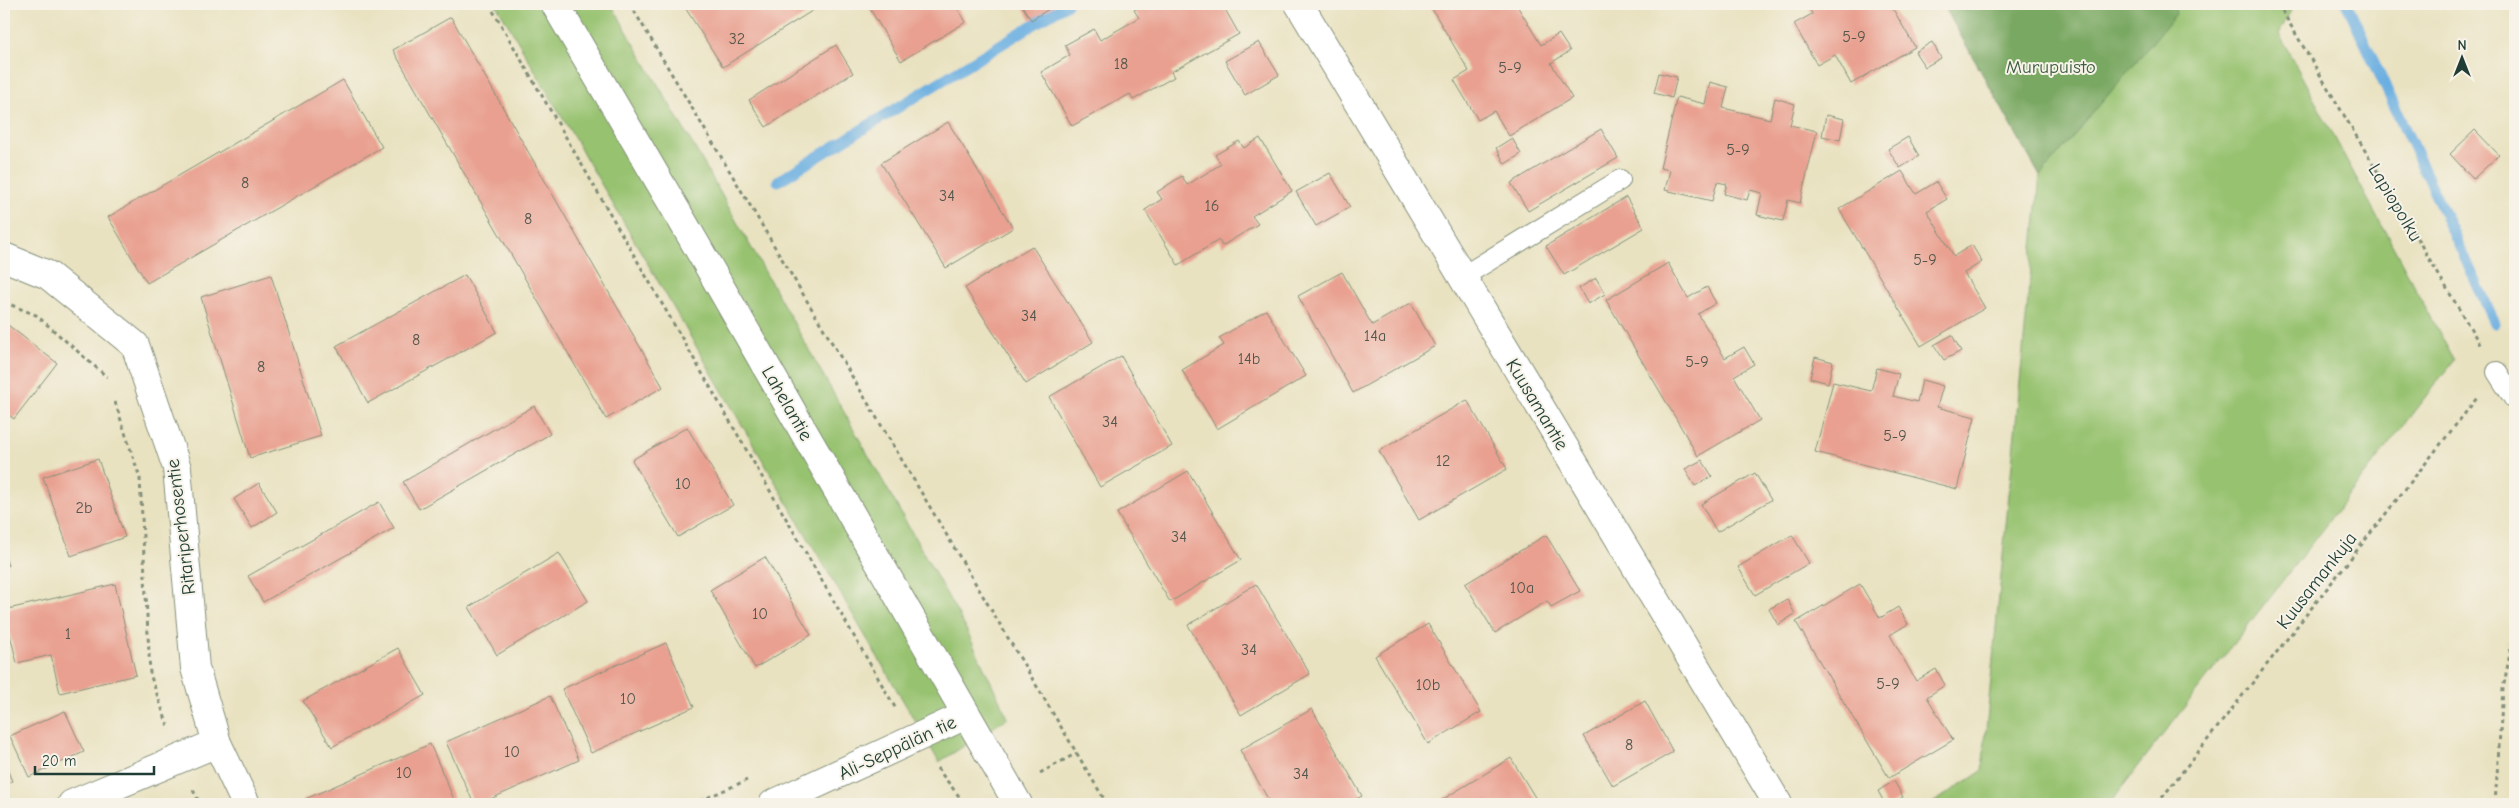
<svg xmlns="http://www.w3.org/2000/svg" width="2519" height="808" font-family="'Comic Neue',sans-serif">
	<style>
		.green { fill: #97c26f; stroke: #5b8052 }
		.forest { fill: #79a862; stroke: #4c724b }
		.lines { fill: none; stroke-linecap: round; stroke-linejoin: round }
		.stream { stroke: #6bafe1; stroke-width: 11 }
		.building { fill: #e9a090 }
		.service-casing { stroke: #84907a; stroke-width: 22 }
		.minor-casing { stroke: #84907a; stroke-width: 30 }
		.secondary-casing { stroke: #84907a; stroke-width: 30 }
		.path { stroke: #84907a; stroke-width: 3; stroke-dasharray: 4 4; stroke-linecap: butt }
		.service { stroke: #fff; stroke-width: 20 }
		.minor { stroke: #fff; stroke-width: 28 }
		.secondary { stroke: #fff; stroke-width: 28 }
		.labels { text-anchor: middle; stroke-width: 4; stroke-linejoin: round; paint-order: stroke }
		.number-label { font-size: 16px; fill: #52564b }
		.park-label { font-size: 19px; fill: #3d5e43; stroke: #f7f3e8 }
		.street-label { font-size: 19px; fill: #1f3d34; stroke: #f7f3e8 }
	</style>
	<rect width="100%" height="100%" fill="#f7f3e8"/>
	<filter id="ink" filterUnits="userSpaceOnUse"><feTurbulence type="fractalNoise" baseFrequency=".02" numOctaves="2"/><feDisplacementMap in="SourceGraphic" scale="10" xChannelSelector="R" yChannelSelector="G"/><feConvolveMatrix kernelMatrix="1 2 1 2 8 2 1 2 1" color-interpolation-filters="sRGB"/></filter>
	<filter id="wash" filterUnits="userSpaceOnUse"><feTurbulence type="fractalNoise" baseFrequency=".0096" numOctaves="4" result="noise"/><feDisplacementMap in="SourceGraphic" scale="20" xChannelSelector="R" yChannelSelector="G"/><feGaussianBlur stdDeviation="1.12" result="paint"/><feColorMatrix in="noise" values="0 0 0 0 0 0 0 0 0 0 0 0 0 0 0 0 0 1.4 0 .05"/><feComposite in="paint" operator="in"/></filter>
	<g filter="url(#wash)">
		<rect width="100%" height="100%" fill="#e9e2c1"/>
		<path class="green" d="M496,4h115l92,158 261,463 44,93 -69,44z
			M1943,4h351l-15,30 175,326 -345,444h-178l51,-33 58,-595z"/>
		<path class="forest" d="M1943,4h231l2,10 -136,162z"/>
		<g class="lines">
			<path class="stream" d="M2347,4l148,319
				M778,181l289,-177"/>
		</g>
		<g id="blocks">
			<path class="building" d="M688,4h123l4,5 -92,58 -39,-61z
				M867,4h88l11,18 -65,39z
				M1021,4h36l-26,16z
				M1145,4h11l2,4 8,-4h56l17,30 -68,38 3,5 -41,23 -3,-6 -58,32 -31,-54 29,-17 -5,-10 29,-16 6,11 39,-22 -5,-8z
				M1429,4h87l25,41 18,-11 11,17 -19,12 21,35 -63,38 -15,-25 -16,9 -24,-40 15,-9z
				M1807,4h83l25,43 -64,37 -16,-29 -18,10 -23,-41 18,-10z
				M451,17l212,370 -57,32 -213,-369z
				M1259,42l20,33 -34,20 -20,-34z
				M1932,42l9,16 -16,9 -10,-15z
				M836,45l17,28 -87,54 -17,-27z
				M1659,73l18,4 -5,21 -18,-5z
				M343,80l39,67 -235,136 -39,-66z
				M1710,82l18,5 -5,21 47,11 5,-21 20,6 -5,21 27,6 -17,72 -12,-3 -5,21 -26,-6 5,-22 -12,-3 -3,10 -23,-6 3,-10 -10,-2 -5,19 -47,-11 5,-20 -10,-2 17,-71 28,7z
				M1826,115l18,4 -4,21 -18,-4z
				M948,122l65,106 -67,40 -65,-105z
				M1601,129l17,29 -90,53 -17,-28z
				M2475,130l24,25 -26,24 -23,-25z
				M1908,137l11,19 -19,12 -12,-19z
				M1260,138l32,53 -40,25 6,8 -36,22 -3,-6 -41,25 -33,-55 17,-11 -5,-7 25,-16 5,9 34,-21 -6,-9 24,-14 5,7z
				M1512,138l9,16 -16,10 -9,-16z
				M1902,171l14,23 20,-12 11,17 -20,12 27,45 18,-11 10,17 -18,11 21,35 -64,38 -82,-137z
				M1330,173l20,34 -34,19 -20,-34z
				M1626,197l18,31 -80,47 -18,-29z
				M1032,246l61,96 -67,42 -61,-96z
				M1668,263l20,35 19,-11 9,16 -18,11 27,44 19,-11 10,17 -20,12 26,44 -62,36 -92,-156z
				M1342,272l30,53 39,-22 24,43 -82,47 -55,-97z
				M271,275l50,161 -71,22 -49,-161z
				M465,275l32,57 -129,71 -32,-57z
				M1596,278l9,16 -17,10 -9,-16z
				M1266,310l40,66 -89,53 -35,-59 42,-25 -5,-7z
				M4,322l53,41 -43,56 -10,-8z
				M1952,335l9,16 -17,9 -10,-15z
				M1121,356l51,90 -72,41 -51,-90z
				M1815,357l18,5 -5,21 -18,-5z
				M1877,368l22,6 -6,22 24,6 5,-22 21,6 -6,21 38,10 -18,72 -142,-37 18,-70 38,9z
				M1467,400l40,69 -88,51 -40,-69z
				M534,406l16,28 -131,75 -16,-27z
				M687,427l46,78 -55,32 -46,-77z
				M98,459l27,78 -54,19 -28,-79z
				M1702,460l10,16 -17,10 -10,-17z
				M1188,471l53,89 -71,42 -53,-89z
				M1755,473l16,27 -54,32 -16,-28z
				M259,483l18,29 -25,16 -18,-29z
				M379,502l15,26 -131,74 -15,-26z
				M1546,535l34,56 -29,16 -4,-6 -52,32 -30,-49z
				M1792,535l17,28 -54,32 -17,-28z
				M4,553l4,13 -4,1z
				M559,553l29,48 -91,54 -28,-48z
				M765,557l46,78 -56,33 -45,-78z
				M115,584l21,91 -76,18 -9,-38 -34,8 -13,-53z
				M1256,584l54,90 -69,41 -53,-90z
				M1860,584l20,34 18,-11 10,17 -18,11 26,46 20,-12 9,16 -18,12 26,43 -64,38 -93,-156z
				M1787,599l8,15 -17,11 -9,-16z
				M1428,624l53,88 -53,32 -53,-88z
				M666,643l28,64 -103,46 -29,-64z
				M398,648l27,47 -93,52 -29,-46z
				M550,696l29,64 -100,44h-5l-28,-62z
				M1645,701l28,51 -60,34 -29,-50z
				M1312,709l50,87 -15,8h-76l-31,-54z
				M65,711l19,41 -55,25 -19,-41z
				M430,744l26,60h-151l-2,-4z
				M1511,758l28,46h-104z
				M4,762l8,19 -8,4z
				M1894,781l9,16 -12,7h-6l-7,-13z"/>
		</g>
	</g>
	<g filter="url(#ink)">
		<use href="#blocks" fill-opacity="0" stroke="#84907a" stroke-width="1"/>
		<g class="lines">
			<defs>
				<path id="service" d="M1462,277l158,-97
					M2497,372l18,28"/>
				<path id="minor" d="M1299,4l479,800
					M4,257l44,18 87,70 42,123 18,200 22,75 29,61
					M72,804l145,-61
					M773,804l193,-89"/>
				<path id="secondary" d="M555,4l128,218 335,582"/>
			</defs>
			<use href="#service" class="service-casing"/>
			<use href="#minor" class="minor-casing"/>
			<use href="#secondary" class="secondary-casing"/>
			<path class="path" d="M489,4l407,705
				M630,4l477,800
				M2278,4l203,342
				M4,302l32,13 71,62
				M115,402l25,76 10,196 18,52
				M937,768l28,36
				M1040,773l37,-20
				M193,790l7,14
				M693,804l54,-24
				M2157,804l320,-406
				M2495,804l8,-115 12,-61"/>
			<use href="#service" class="service"/>
			<use href="#minor" class="minor"/>
			<use href="#secondary" class="secondary"/>
		</g>
	</g>
	<g class="labels">
		<g class="number-label">
			<text x="1854" y="42">5-9</text>
			<text x="737" y="44">32</text>
			<text x="1121" y="69">18</text>
			<text x="1510" y="73">5-9</text>
			<text x="1738" y="155">5-9</text>
			<text x="245" y="188">8</text>
			<text x="947" y="201">34</text>
			<text x="1212" y="211">16</text>
			<text x="528" y="224">8</text>
			<text x="1925" y="265">5-9</text>
			<text x="1029" y="321">34</text>
			<text x="1375" y="341">14a</text>
			<text x="416" y="345">8</text>
			<text x="1249" y="364">14b</text>
			<text x="1697" y="367">5-9</text>
			<text x="261" y="372">8</text>
			<text x="1110" y="427">34</text>
			<text x="1895" y="441">5-9</text>
			<text x="1443" y="466">12</text>
			<text x="683" y="489">10</text>
			<text x="84" y="513">2b</text>
			<text x="1179" y="542">34</text>
			<text x="1522" y="593">10a</text>
			<text x="760" y="619">10</text>
			<text x="68" y="639">1</text>
			<text x="1249" y="655">34</text>
			<text x="1888" y="689">5-9</text>
			<text x="1428" y="690">10b</text>
			<text x="628" y="704">10</text>
			<text x="1629" y="750">8</text>
			<text x="512" y="757">10</text>
			<text x="404" y="778">10</text>
			<text x="1301" y="779">34</text>
		</g>
		<g class="park-label">
			<text x="2051" y="73">Murupuisto</text>
		</g>
		<g class="street-label">
			<text transform="translate(2396 202) rotate(59)" y="7">Lapiopolku</text>
			<text transform="translate(788 403) rotate(60)" y="7">Lahelantie</text>
			<text transform="translate(1538 404) rotate(59)" y="7">Kuusamantie</text>
			<text transform="translate(180 527) rotate(-97)" y="7">Ritariperhosentie</text>
			<text transform="translate(2316 580) rotate(-52)" y="7">Kuusamankuja</text>
			<text transform="translate(897 747) rotate(-25)" y="7">Ali-Seppälän tie</text>
		</g>
	</g>
	<rect width="2519" height="808" fill="none" stroke="#f7f3e8" stroke-width="20"/>
	<g transform="translate(2462 58)" stroke="#f7f3e8" stroke-width="4" paint-order="stroke">
	<path d="M0-4L9 19L0 12L-9 19Z" fill="#1f3d34"/>
	<text y="-8" font-size="14" font-weight="bold" text-anchor="middle" fill="#1f3d34">N</text>
	</g>
	<path d="M35 766v8h119v-8" fill="none" stroke="#1f3d34" stroke-width="2.5"/>
	<text x="42" y="766" font-size="15" fill="#1f3d34" stroke="#f7f3e8" stroke-width="4" paint-order="stroke">20 m</text>
</svg>
